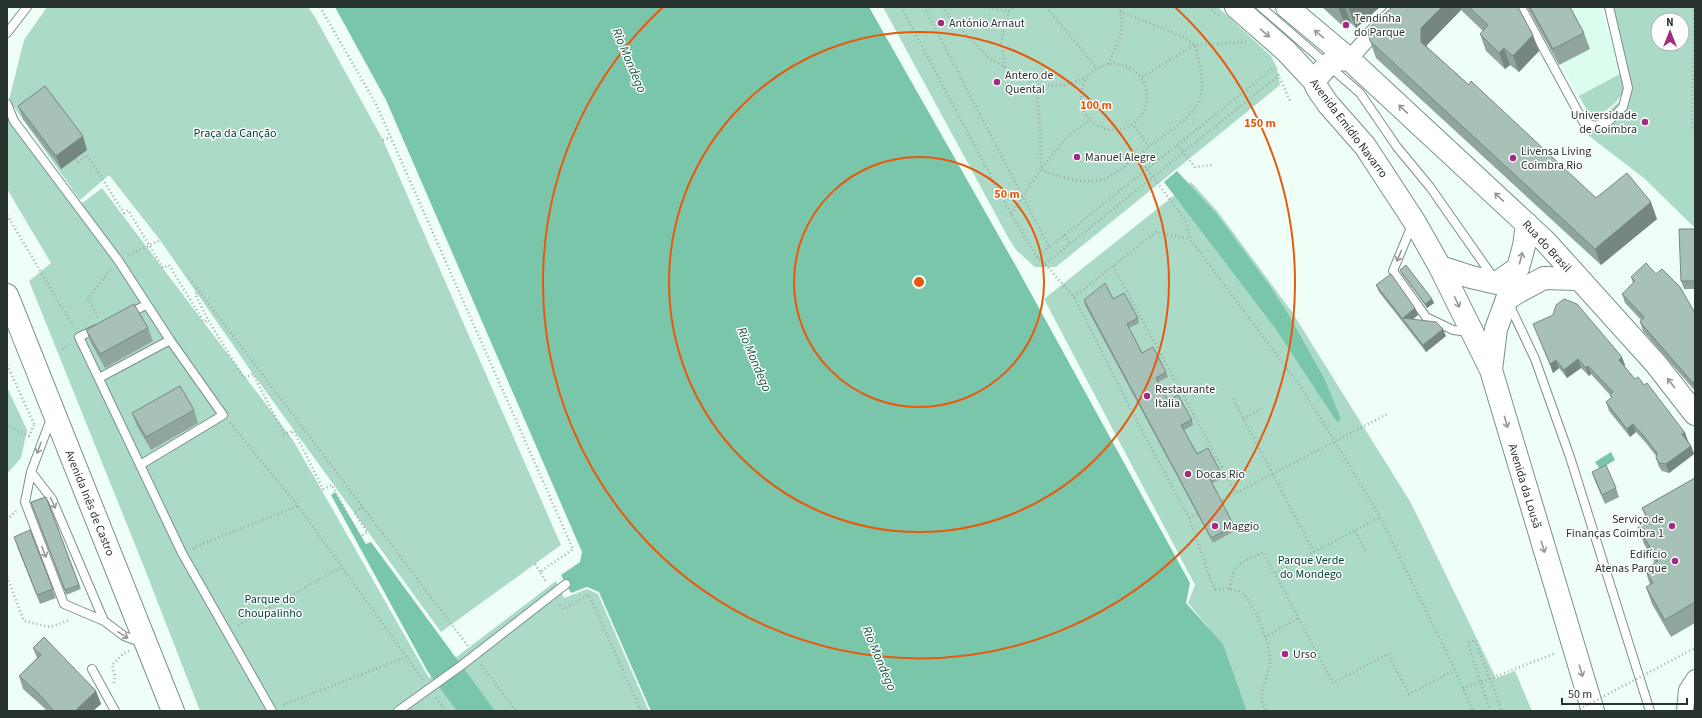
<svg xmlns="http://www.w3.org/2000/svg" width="1702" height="718" font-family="'Source Sans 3',sans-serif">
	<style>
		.built { fill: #dafdee }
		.green { fill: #abdac7; fill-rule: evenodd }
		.water { fill: #79c6aa }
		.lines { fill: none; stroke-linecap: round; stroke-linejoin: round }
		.service-casing { stroke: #7a9288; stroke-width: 10 }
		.minor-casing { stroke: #7a9288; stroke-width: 18 }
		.secondary-casing { stroke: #7a9288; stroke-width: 24 }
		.primary-casing { stroke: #7a9288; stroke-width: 24 }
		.path { stroke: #9daba5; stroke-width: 2.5; stroke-dasharray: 1 3; stroke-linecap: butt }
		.service { stroke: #fff; stroke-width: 8 }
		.minor { stroke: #fff; stroke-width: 16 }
		.secondary { stroke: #fff; stroke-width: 22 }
		.primary { stroke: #fff; stroke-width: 22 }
		.path-bridge { stroke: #9daba5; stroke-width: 2.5; stroke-dasharray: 1 3; stroke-linecap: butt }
		.wall { fill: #90a69d }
		.shaded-wall { fill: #768780 }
		.building { fill: #a8c1b7; stroke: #768780 }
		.oneway { stroke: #949997 }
		.ring { fill: none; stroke: #e8590c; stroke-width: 2 }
		.poi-dot { fill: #a32a80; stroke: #fff; stroke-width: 1.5 }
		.labels { text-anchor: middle; stroke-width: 3; stroke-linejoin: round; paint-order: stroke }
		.poi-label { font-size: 12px; fill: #29332f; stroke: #fff; text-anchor: start }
		.street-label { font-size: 12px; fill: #29332f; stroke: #fff }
		.park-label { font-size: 12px; fill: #004533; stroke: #fff }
		.water-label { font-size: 13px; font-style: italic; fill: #145340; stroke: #fff }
		.centre { fill: #e8590c; stroke: #fff; stroke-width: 2 }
		.ring-label { font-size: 12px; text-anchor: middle; font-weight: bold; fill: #e8590c; stroke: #fff; stroke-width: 3; stroke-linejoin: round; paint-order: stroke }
	</style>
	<rect width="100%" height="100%" fill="#effff8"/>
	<path class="built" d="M1530,7h71l23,80 -6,14 -19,15 -6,1 -4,-1z"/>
	<path class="green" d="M47,7h261l7,10 68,123 178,405 -120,87 -188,-258 -93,-134 -51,-65 -29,25 -71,-100 15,-60z
		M883,7h335l53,49 6,12 3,17 -224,182h-21l-18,-16 -8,-12z
		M1604,7h91v221l-50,-49 -61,-47 35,-30 6,-15zM1658,20h24v24h-24z
		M1620,74c1,5 5,11 3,16 -2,10 -23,29 -33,25l-11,-19z
		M7,114l69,94 26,-20 191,252 136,238 127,-97 8,17 23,-9 11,5 51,117h-449l-56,-144 -115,-286 22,-18 -44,-74z
		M1191,182l27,30 74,100 119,191 85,175 19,-7 17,40h-285l-24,-66 -35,-42 7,-18 -151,-286z
		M7,387l20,43 -6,28 -14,16z"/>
	<path class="water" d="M335,7h534l148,261 173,315 -4,20 37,41 24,67h-596l-52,-119 -12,-5 -16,6 -10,-18 19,-13 2,-10 -196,-452z
		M1177,171l39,42 56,76 18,28 34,61 17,41 -4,3 -62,-94 -111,-146z
		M1611,452l4,8 -15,9 -5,-7z
		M335,492l31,52 5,-2 124,169h-38l-29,-39 -97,-177z"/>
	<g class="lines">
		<defs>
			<path id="service" d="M1261,7l99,86 37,54 33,40 63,90
				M1521,7l63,116 12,3 14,-6 13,-13 5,-19 -19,-81
				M7,33l20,-26
				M7,104l7,17 104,139 52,80 53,75 -83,50
				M1412,225l-19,46 33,46 27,13 16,2
				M1509,304l26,55 35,98 80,254
				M128,314l18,-9
				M96,329l-17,8 103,216 90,158
				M99,378l71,-38
				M52,416l-21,56 -6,30 39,102 40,17 20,15 19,7
				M31,472l21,27 52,122
				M92,669l23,42
				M398,711l64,-46 104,-81"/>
			<path id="minor" d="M1349,59l19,-21 32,-31
				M1685,711l2,-21 8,-12"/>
			<path id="secondary" d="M1236,7l50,44 28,30 3,7 11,16 37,42 49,75 26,46 51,103 102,341
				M1287,7l62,52 197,183 110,122 39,50
				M1314,81c14,-15 13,-22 35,-22
				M1440,267l31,10 26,6 21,-15 6,-22 3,-22
				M1491,370l5,-41 11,-30 11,-7 26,-14 33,1"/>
			<path id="primary" d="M7,295l166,416"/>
		</defs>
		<use href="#service" class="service-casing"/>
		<use href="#minor" class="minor-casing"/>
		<use href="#secondary" class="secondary-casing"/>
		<use href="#primary" class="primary-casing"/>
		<path class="path" d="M320,7l56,97 197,445 -33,23 7,11
			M901,7l110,207 26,43 8,7 29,33 65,128 50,93 21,60 5,11c8,0 17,-1 25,3 14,8 30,53 30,69 0,11 -10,29 -8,39 0,3 3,8 5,11
			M924,7l125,240
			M942,7l9,12 38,39 47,28 28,-1 22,-7
			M985,7l24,4 5,-4
			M1046,7l51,61
			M1209,7l10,9
			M1692,7l2,6 -2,113 3,4
			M1120,11l63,26 12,8c3,13 7,26 7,39 2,30 -33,46 -53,63
			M1081 97a33 33 0 1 1 66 0a33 33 0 1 1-66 0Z
			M1108,64l13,-29 1,-12 -2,-16
			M1005,67l-4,-25 8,-31
			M1278,74l12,27
			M1142,77l53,-32 51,-3
			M1036,86l4,40 1,43c16,8 45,16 63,10 12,-5 35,-23 45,-32l-16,-23
			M383,140l8,-3
			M1177,145l18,22 17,-2
			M1138,157l48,64 4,18 110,147 34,54 46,77 75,153 18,41
			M1011,214l30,-45 28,-34 21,-15
			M7,215l66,111
			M1064,235l6,9
			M129,255l31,-15
			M1037,257l238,-190
			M1045,264l234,-189
			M1113,266l123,227
			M187,275l281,371
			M200,291l-5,3 13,26
			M1074,297l82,-65 34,7
			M98,317l-10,-18 22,-29
			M62,349l7,-5
			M7,365l28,61
			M1233,399l81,153 -39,22 58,109 55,-29 21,40 46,-24
			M1243,419l20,-11
			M230,423l68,83 125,174
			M7,425l22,11 5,-11
			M1219,502l170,-89
			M363,507l-9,5 13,20
			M1189,518l10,-5
			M7,520l9,-9
			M1355,531l11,20
			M194,549v-2l104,-41
			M1314,552l66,-35
			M535,564l5,8
			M7,577l17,44 26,6 20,-7
			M1230,589c2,-27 12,-26 33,-37l12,22
			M560,605l3,4 26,-14 52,116
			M238,625l104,-58
			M1265,637l33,-19
			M481,665l35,46
			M114,683l1,-7 -3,-11 12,-12 5,-2
			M1463,689l93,-36
			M436,698l10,13
			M283,705l123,-48"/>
		<use href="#service" class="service"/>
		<use href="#minor" class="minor"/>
		<use href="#secondary" class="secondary"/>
		<use href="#primary" class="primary"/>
		<path class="path-bridge" d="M75,159l3,3 9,-7 37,58 4,-3 35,58 6,-3 35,57 4,-2 36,58 9,-4 31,60 10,-3 29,58 9,-4 28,52 7,-5
			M1490,711l-22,-68 7,-3 27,71
			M1576,711l119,-63"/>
	</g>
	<path class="wall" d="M1322,7h58l-24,21 -5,-5 -4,7z
		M1392,7h126l21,44 -20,21 -9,-7 -5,4 -19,-18 -6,-17 3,-3 -22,-21 -34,35v2l42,38 127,113 61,21 -56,46 -225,-207 -6,-17z
		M1527,7h43l14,26 6,16 -31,16z
		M18,106l69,44 -26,19 -38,-50z
		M1695,229v60h-11l-3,-8z
		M1400,270l32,29 2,4 -7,5 -25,-34z
		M1656,274l39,39v78l-52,-60 -3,-9 1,-2 -16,-17 -3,-9 11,-11 -2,-6z
		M1376,285l42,30 -5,4 33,17 -20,16 -47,-60z
		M1113,299l25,19 1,5 -10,5 13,25 24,19 2,5 -10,5 10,18 24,20 1,5 -9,5 13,24 24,19 2,5 -11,5 22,43 2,4 -23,13 -128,-238 -1,-5z
		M148,328l5,13 -48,27 -14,-25 -5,-13z
		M1537,332l88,33 -1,1 11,13 50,54 3,8 3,5 3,8 -25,19 -7,-2 -3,-4 -3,-9v-2l-10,-13 -10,-11 -6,5 -21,-26 -3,-9 5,-4 -1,-3 -19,-21 -2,2 -8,-8 -14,10 -8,-10 -6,5z
		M194,410l4,13 -47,27 -14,-24 -5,-13z
		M1592,472l24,16 3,9 -14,7 -10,-23z
		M1695,478v145l-24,14 -19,-33 -6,-17 4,-2 -5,-16 10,-6 -11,-19 -6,-17 9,-6 -5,-13z
		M46,497l35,92 -15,6 -35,-93z
		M30,530l26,68 -16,6 -23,-58z
		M33,648l63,43 5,13 -8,7h-46l-6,-6 -18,-16 -4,-13 18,-18z"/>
	<path class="shaded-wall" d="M1338,7h7l6,16 -4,7z
		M1348,7h32l-24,21z
		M1442,7h18l1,3 -34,35v13l-6,-16v-14z
		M1533,35l6,16 -20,21 -6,-16z
		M1504,48l6,17 -5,4 -6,-16z
		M83,136l4,14 -26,19 -5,-13z
		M1651,202l6,17 -56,46 -6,-16z
		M1432,299l2,4 -7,5 -2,-4z
		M1415,308l3,7 -11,9 -4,-6z
		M1443,329l3,7 -20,16 -3,-7z
		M1622,357l3,8 -3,3 -3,-8z
		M1578,359l3,9 -14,10 -3,-8z
		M1556,360l3,8 -6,5 -3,-9z
		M1588,366l3,8 -2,2 -3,-8z
		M1695,380v10l-2,-7z
		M1633,424l3,8 -6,5 -3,-8z
		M1685,433l3,8 -2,2 -4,-9z
		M1691,446l3,8 -25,19 -3,-9z
		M96,691l5,13 -8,7h-18z"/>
	<path class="building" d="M1392,7h50l-21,21v14l48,43 2,-4 125,117 31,-25 24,29 -56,47 -225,-208 -2,-10 2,-4z
		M1469,7h49l15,28 -20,21 -9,-8 -5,5 -19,-19 8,-9z
		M1530,7h40l14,26 -31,16z
		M45,86l38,50 -27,20 -38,-50z
		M1679,229h16v52h-14z
		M1646,263l10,11 6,-5 18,18 15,26v67l-2,3 -53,-61 4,-5 -22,-23 13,-13 -4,-4z
		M1406,265l26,34 -7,5 -25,-34z
		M1391,274l24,34 -12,10 33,4 7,7 -20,16 -47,-60z
		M1105,283l8,16 11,-6 14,25 -11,6 15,29 11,-6 13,25 -10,6 12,22 10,-5 14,25 -11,5 16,29 11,-6 13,25 -11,6 24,47 -23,12 -127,-238z
		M1564,299l13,5 45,53 -3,3 16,19 3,-2 6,8 3,-2 38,50 -3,1 9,12 -25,18 -7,-1 -3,-5 1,-5 -14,-18 -10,-11 -6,5 -21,-27 6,-5 -2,-2 3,-3 -25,-26 -2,2 -8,-9 -14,11 -8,-10 -6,4 -17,-40 20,-9 3,-10z
		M134,304l14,24 -48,26 -14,-24z
		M180,386l14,24 -48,27 -14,-24z
		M1606,465l10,23 -14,7 -10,-23z
		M1695,478v124l-30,18 -19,-33 7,-4 -8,-14 13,-8 -20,-34 11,-7 -7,-12z
		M46,497l33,88 -14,5 -34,-88z
		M30,530l23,59 -16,6 -23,-58z
		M44,637l52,54 -21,20h-21l-17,-19 -18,-16 22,-21 -8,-7z"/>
	<defs><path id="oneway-shaft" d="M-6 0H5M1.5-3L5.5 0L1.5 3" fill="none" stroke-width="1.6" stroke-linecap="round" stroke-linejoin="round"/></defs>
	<g class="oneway">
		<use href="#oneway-shaft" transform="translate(1265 33) rotate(41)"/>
		<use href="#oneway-shaft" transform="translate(1319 34) rotate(-141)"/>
		<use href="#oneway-shaft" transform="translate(1403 109) rotate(-137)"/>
		<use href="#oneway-shaft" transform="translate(1499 197) rotate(-137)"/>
		<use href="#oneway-shaft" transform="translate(1399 256) rotate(113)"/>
		<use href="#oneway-shaft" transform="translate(1521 258) rotate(-75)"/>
		<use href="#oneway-shaft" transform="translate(1457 302) rotate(65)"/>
		<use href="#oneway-shaft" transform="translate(1671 383) rotate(-128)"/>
		<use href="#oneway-shaft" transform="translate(1506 422) rotate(74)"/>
		<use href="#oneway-shaft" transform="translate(39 448) rotate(109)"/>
		<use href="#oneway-shaft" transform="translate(53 503) rotate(65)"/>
		<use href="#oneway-shaft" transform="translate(1543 547) rotate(73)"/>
		<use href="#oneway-shaft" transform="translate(44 552) rotate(69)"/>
		<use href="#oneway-shaft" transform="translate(123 635) rotate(32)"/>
		<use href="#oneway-shaft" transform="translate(1581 671) rotate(73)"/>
	</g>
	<g class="ring">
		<circle cx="919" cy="282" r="125"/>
		<circle cx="919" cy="282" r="250"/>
		<path d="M1175 7A376 376 0 1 1 663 7"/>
	</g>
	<g class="poi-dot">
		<circle cx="941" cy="23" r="4"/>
		<circle cx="1346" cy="25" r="4"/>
		<circle cx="997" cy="82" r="4"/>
		<circle cx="1645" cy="122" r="4"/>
		<circle cx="1077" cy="157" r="4"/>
		<circle cx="1513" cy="158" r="4"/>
		<circle cx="1147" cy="396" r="4"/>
		<circle cx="1188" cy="474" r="4"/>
		<circle cx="1215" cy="526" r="4"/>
		<circle cx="1672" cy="526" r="4"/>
		<circle cx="1675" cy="561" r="4"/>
		<circle cx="1285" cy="654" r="4"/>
	</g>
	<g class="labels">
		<g class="poi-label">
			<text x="1354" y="22">Tendinha<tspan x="1354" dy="14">do Parque</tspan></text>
			<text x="949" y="27">António Arnaut</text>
			<text x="1005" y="79">Antero de<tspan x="1005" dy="14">Quental</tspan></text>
			<text x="1637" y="119" text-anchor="end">Universidade<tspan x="1637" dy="14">de Coimbra</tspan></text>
			<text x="1521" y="155">Livensa Living<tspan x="1521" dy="14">Coimbra Rio</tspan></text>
			<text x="1085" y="161">Manuel Alegre</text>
			<text x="1155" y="393">Restaurante<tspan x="1155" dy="14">Italia</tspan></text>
			<text x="1196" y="478">Docas Rio</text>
			<text x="1664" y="523" text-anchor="end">Serviço de<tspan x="1664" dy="14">Finanças Coimbra 1</tspan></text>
			<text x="1223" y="530">Maggio</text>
			<text x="1667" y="558" text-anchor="end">Edifício<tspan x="1667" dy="14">Atenas Parque</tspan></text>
			<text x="1293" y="658">Urso</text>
		</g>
		<g class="street-label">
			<text transform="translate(1349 128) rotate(53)" y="4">Avenida Emídio Navarro</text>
			<text transform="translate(1547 246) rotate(47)" y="4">Rua do Brasil</text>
			<text transform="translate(1525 486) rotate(73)" y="4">Avenida da Lousã</text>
			<text transform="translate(90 503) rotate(68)" y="4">Avenida Inês de Castro</text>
		</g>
		<g class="park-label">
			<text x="235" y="137">Praça da Canção</text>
			<text x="1311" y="564">Parque Verde<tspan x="1311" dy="14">do Mondego</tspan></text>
			<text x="270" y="603">Parque do<tspan x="270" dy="14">Choupalinho</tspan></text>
		</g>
		<g class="water-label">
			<text transform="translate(630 60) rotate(67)" y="5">Rio Mondego</text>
			<text transform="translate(755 359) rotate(67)" y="5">Rio Mondego</text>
			<text transform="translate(880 658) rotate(67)" y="5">Rio Mondego</text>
		</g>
	</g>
	<circle cx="919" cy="282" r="6" class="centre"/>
	<g class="ring-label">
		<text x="1096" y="109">100 m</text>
		<text x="1260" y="127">150 m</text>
		<text x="1007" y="198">50 m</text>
	</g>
	<rect width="1702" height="718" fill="none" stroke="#29332f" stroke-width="16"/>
	<g transform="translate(1670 32)"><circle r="19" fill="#ffffff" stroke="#a9adac"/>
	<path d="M0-3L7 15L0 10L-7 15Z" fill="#a32a80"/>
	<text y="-6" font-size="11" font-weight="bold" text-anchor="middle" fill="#29332f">N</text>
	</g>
	<path d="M1562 698v6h125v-6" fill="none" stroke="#29332f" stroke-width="2"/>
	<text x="1568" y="698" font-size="12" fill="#29332f" stroke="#ffffff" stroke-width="3" paint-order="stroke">50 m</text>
</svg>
